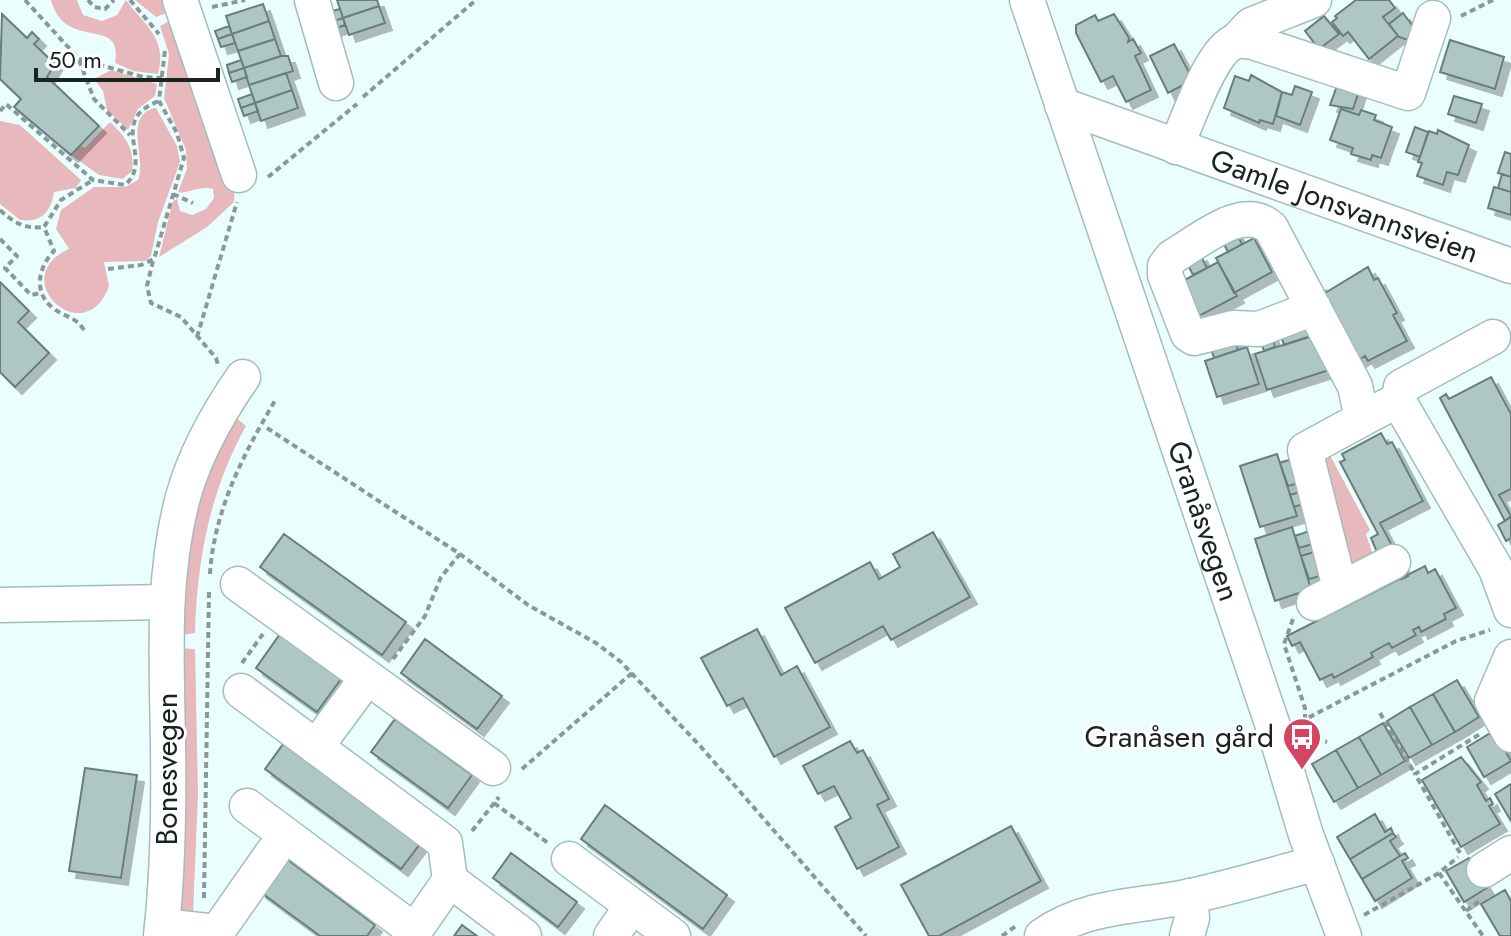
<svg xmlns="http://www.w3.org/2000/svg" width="1511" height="936" font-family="Jost,sans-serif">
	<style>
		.green { fill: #e7b8bc }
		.building { fill: #aec7c5; stroke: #677e7d; stroke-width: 2; filter: url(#shadow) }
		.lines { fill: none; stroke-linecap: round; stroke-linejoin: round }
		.minor-casing { stroke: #a4bdbb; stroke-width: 37 }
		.path { stroke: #899998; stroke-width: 4; stroke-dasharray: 6 4; stroke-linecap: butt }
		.minor { stroke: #fff; stroke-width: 34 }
		.labels { text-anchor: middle; stroke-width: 6; stroke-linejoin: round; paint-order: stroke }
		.street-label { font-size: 30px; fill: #192322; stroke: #fff }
		.poi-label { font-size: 30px; fill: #192322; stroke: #fff; text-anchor: end }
	</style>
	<defs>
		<filter id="shadow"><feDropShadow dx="7" dy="7" stdDeviation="0" flood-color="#0004"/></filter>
	</defs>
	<rect width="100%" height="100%" fill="#eafffd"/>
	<path class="green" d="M51,0h26l6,15 19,6 15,-6 9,-15c18,25 42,38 32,74l-25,-3 -18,-8c9,-49 -50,-10 -64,-63z
		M135,0h38l-4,12 -13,5z
		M173,19l62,163 -1,20 -27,25 -48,30 14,-56 4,-2 3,12 12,4 14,-6 8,-11 -1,-9c-15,-4 -26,6 -35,3l9,-23 -1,-19 -22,-52 5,-44 -9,-28z
		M111,70l46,14 -2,12 -17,13 -10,21 -21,-20 -4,-19 -9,-12z
		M156,108l21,38 3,16 -22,60 -7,34 -6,5 -41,1 5,24c-24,67 -105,-8 -40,-37l-13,-20 5,-19 33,-23h31l13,-7c9,-21 -16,-66 18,-72z
		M0,121l20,4 61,55 -5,8 -22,4c-3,20 -13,31 -34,28l-20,-16z
		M110,122c16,15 25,27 22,49l-9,8 -24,-4 -28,-20 9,-10 5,3z
		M233,415l13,11c-36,65 -49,133 -51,207l-18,3 11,-111z
		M1326,448l44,82 -4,4 9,27 -34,18 -24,-112z
		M177,648l18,1 3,145 -5,120 -19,2z"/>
	<path class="building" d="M337,0h40l2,6 -36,12z
		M1356,0h33l6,8 -12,9 15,19 -29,23 -21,-27 -5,4 -11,-14 5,-4 -2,-2z
		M263,4l6,17 -37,13 -6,-18z
		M379,6l6,17 -36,12 -6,-17z
		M340,9l3,9 -15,5 -3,-10z
		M1403,13l12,16 -4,12 -12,-4 -10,-13z
		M2,14l25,24 5,-6 7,7 -5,5 21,20 -8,13 52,49 -28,29 -57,-48 7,-8 -21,-20z
		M1114,14l15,24 -1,4 5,-3 8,14 -6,3 16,34 -25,12 -13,-26 -12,6 -25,-49v-8l19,-10 3,6z
		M1324,16l15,18 -20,15 -14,-18z
		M343,18l2,7 -14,5 -3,-7z
		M269,21l6,18 -37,12 -6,-17z
		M229,26l3,8 -14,5 -3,-8z
		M232,34l3,9 -14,4 -3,-8z
		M275,39l6,17 -37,12 -6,-17z
		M1450,40l54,17 -9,32 -55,-17z
		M1174,44l19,36 -25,13 -18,-37z
		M281,56h7l5,15 -44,14 -5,-17z
		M241,60l3,8 -15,5 -2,-8z
		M244,68l3,9 -15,5 -3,-9z
		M286,73l6,17 -37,13 -6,-18z
		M1251,75l31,17 -9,32 -13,-4 -1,3 -35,-15 11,-32 14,5z
		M1338,83l21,8 -6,18 -23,-4z
		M1295,86l17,6 -12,33 -24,-9 6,-24 10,3z
		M292,90l6,18 -37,13 -6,-18z
		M252,94l3,9 -14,5 -3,-9z
		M1454,96l28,8 -6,19 -28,-9z
		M255,103l3,8 -14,5 -3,-8z
		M1341,109l18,6 2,-5 15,5 -2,5 18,7 -11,31 -9,-3 -1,5 -20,-6 2,-6 -23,-8z
		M1415,127l13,5 -8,25 -14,-5z
		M1438,130l31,15 -11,30 -11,-3 -4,13 -26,-9 5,-13 -4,-1 11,-31 8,3z
		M1505,152l6,2v23l-13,-4z
		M1502,174l9,3v15l-13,-4z
		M1494,187l17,5v23l-23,-7z
		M1235,230l7,14 -14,8 -7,-14z
		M1254,238l18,34 -38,21 -18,-35z
		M1200,254l7,14 -14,7 -7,-14z
		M1218,262l19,34 -38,20 -18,-34z
		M1368,267l6,13 4,-2 19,35 -4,2 14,26 -39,20 -3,-5 -6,4 -49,-72 9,-5 6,10z
		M0,282l29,29 -11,11 31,31 -34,34 -15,-15z
		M1304,322l5,15 -25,8 -5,-15z
		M1271,333l4,14 -11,4 -5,-15z
		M1317,334l12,36 -62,20 -12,-36z
		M1233,335l5,15 -24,8 -5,-15z
		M1247,347l12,37 -42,13 -12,-36z
		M1491,377l20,37v75l-12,6 12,21 -6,5 -65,-123 6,-4 3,5z
		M1381,433l6,11 5,-2 31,59 -43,22 28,53 -6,3 -11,-20 -9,5 -11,-26 7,-4 -38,-72 5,-2 -3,-6z
		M1277,454l20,62 -37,11 -20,-61z
		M1295,458l8,24 -15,4 -8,-23z
		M1306,490l3,12 -15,5 -4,-12z
		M1511,517v21l-5,3 -8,-16z
		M1292,527l19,62 -36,12 -20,-62z
		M1309,531l4,13 -14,4 -4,-12z
		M933,532l37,65 -79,43 -8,-14 -68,37 -30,-55 85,-46 9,17 21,-12 -7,-13z
		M284,534l122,88 -24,33 -122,-88z
		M1317,551l7,24 -15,4 -8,-23z
		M1425,566l3,7 7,-4 21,39 -12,6 2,5 -25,13 -2,-5 -6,3 3,5 -24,13 -3,-5 -18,10 2,4 -39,21 -2,-4 -12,6 -20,-38 -8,4 -5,-10z
		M757,629l24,46 16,-9 33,61 -56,30 -31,-59 -16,8 -26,-48z
		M280,634l61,45 -24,33 -61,-44z
		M425,639l77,57 -25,33 -76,-56z
		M1457,680l22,37 -24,15 -22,-38z
		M1433,694l22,38 -23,13 -22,-38z
		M1410,707l22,38 -23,13 -22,-37z
		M395,719l77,56 -24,33 -77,-56z
		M1383,723l22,38 -24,14 -22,-38z
		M1494,731l17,30 -27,16 -17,-30z
		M289,736l137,100 -25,33 -136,-100z
		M1359,737l22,38 -23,13 -22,-38z
		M850,741l7,12 6,-3 26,49 -12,6 22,42 -42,22 -22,-42 16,-9 -17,-32 -16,8 -15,-28z
		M1336,750l22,38 -24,14 -22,-38z
		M1461,757l20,25 -4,3 9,16 4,-3 3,6 -4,2 11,18 -39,23 -39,-67z
		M85,768l52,7 -16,103 -52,-7z
		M1511,784v37l-16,-27z
		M605,805l122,90 -24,34 -122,-90z
		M1375,814l10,18 6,-4 2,5 -43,26 -13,-22z
		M1011,826l30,55 -102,55h-10l-28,-51z
		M1393,833l3,4 -6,4 10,15 -38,23 -12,-20z
		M511,853l66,49 -19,25 -65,-49z
		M1405,853l3,5 -6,3 10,17 -37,23 -13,-22z
		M284,857l91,68 -8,11h-47l-61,-45z
		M1469,858l18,30 -23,14 -18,-31z
		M1505,890l6,11v35h-11l-19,-32z
		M462,925l15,11h-23z"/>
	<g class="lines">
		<defs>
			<g id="minor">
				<path d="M180,0l59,175"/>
				<path d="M312,0l24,83"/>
				<path id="s1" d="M1027,0l249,735 30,100 38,101"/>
				<path d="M1236,41l15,-16 63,-25"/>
				<path id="s2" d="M1062,105l449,161"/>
				<path d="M1176,147c11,-25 32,-87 53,-102 7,-6 15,-4 24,-3l155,51 25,-75"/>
				<path d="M1314,308l-55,21 -26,-1 -39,10 -6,-4 -23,-59v-9l7,-9c28,-16 71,-55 99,-29l84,158 7,33 36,-19 3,-13 92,-50"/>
				<path d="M1398,400l98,169 15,41"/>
				<path d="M238,584l255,184"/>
				<path d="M1340,588l-35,-138 57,-31"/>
				<path d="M1314,603l79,-41"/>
				<path d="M0,605l166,-3"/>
				<path d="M1511,657l-19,44 19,34"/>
				<path d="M241,691l204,152 5,37 -39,56"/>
				<path d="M316,747l51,-69"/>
				<path d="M247,806l165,123"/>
				<path d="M569,859l104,77"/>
				<path d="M1484,870l27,-17"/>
				<path d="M450,880l74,56"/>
				<path d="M162,926l55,6 56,-80"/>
				<path d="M161,936c7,-63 8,-126 7,-190 -1,-84 -7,-167 15,-249 12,-43 35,-84 60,-120"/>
				<path d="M611,936l21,-30"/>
				<path d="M1042,936c44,-32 98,-29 149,-40 42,-9 84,-22 126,-33"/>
				<path d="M1187,936l5,-18 -2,-22"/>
			</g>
		</defs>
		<use href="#minor" class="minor-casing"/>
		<path class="path" d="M25,0l54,59 64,18 19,1
			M88,0l6,7 11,2 9,-9
			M130,0l29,34
			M212,7l33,-7
			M1461,16l32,-16
			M79,60l15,39 36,36
			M363,97l113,-97
			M0,111l6,-7 87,76 32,5c30,-26 -19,-64 34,-84
			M268,177l89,-73
			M173,194l20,9
			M0,210c14,13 25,19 44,17
			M0,239l17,17 -12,12 26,27 10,-2
			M153,261l-6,25 4,17 30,14 35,41 2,7
			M108,269l33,-4 13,-6 30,-101 -7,-25 -18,-32 6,-51
			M84,330c-9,-14 -18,-12 -31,-22 -20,-15 -15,-41 1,-57l-10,-24 17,-27 32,-20
			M197,337l40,-135
			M267,428l193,126 68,51 68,38 25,19 80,85 165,189
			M210,574c4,-64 34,-121 66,-175
			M1293,619l-9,25 21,64v11
			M393,659l32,-43 16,-39 19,-23
			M242,663l21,-29
			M1380,713l35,61
			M1300,722l156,-81 34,-11
			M1306,736l21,6
			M522,769l110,-96
			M494,803l54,40
			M472,831l27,-34
			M1460,853l-45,-79 65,-40
			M1439,873l44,63
			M204,898l5,-307
			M1466,911l16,-12
			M1364,915l75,-42 19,-16
			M1002,936l14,-10"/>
		<use href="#minor" class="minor"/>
	</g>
	<defs>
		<symbol id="bus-pin" viewBox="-11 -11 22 30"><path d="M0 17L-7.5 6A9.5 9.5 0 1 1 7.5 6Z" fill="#d54561" stroke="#fff"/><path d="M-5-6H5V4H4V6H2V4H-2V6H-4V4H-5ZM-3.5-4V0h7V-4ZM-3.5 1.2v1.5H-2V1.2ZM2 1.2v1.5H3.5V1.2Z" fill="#fff"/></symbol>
	</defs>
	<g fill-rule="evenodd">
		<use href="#bus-pin" x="1280" y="715" width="44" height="60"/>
	</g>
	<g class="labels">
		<g class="street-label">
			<text dy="10" stroke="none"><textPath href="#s2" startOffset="300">Gamle Jonsvannsveien</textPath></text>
			<text dy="10" stroke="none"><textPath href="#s1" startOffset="550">Granåsvegen</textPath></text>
			<text transform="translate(167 769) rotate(-90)" y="10">Bonesvegen</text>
		</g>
		<g class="poi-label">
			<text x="1274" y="747">Granåsen gård</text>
		</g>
	</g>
	<path d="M36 68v12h182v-12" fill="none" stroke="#192322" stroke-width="4"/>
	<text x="48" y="68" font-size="24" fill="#192322" stroke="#ffffff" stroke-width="6" paint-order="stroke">50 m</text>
</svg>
